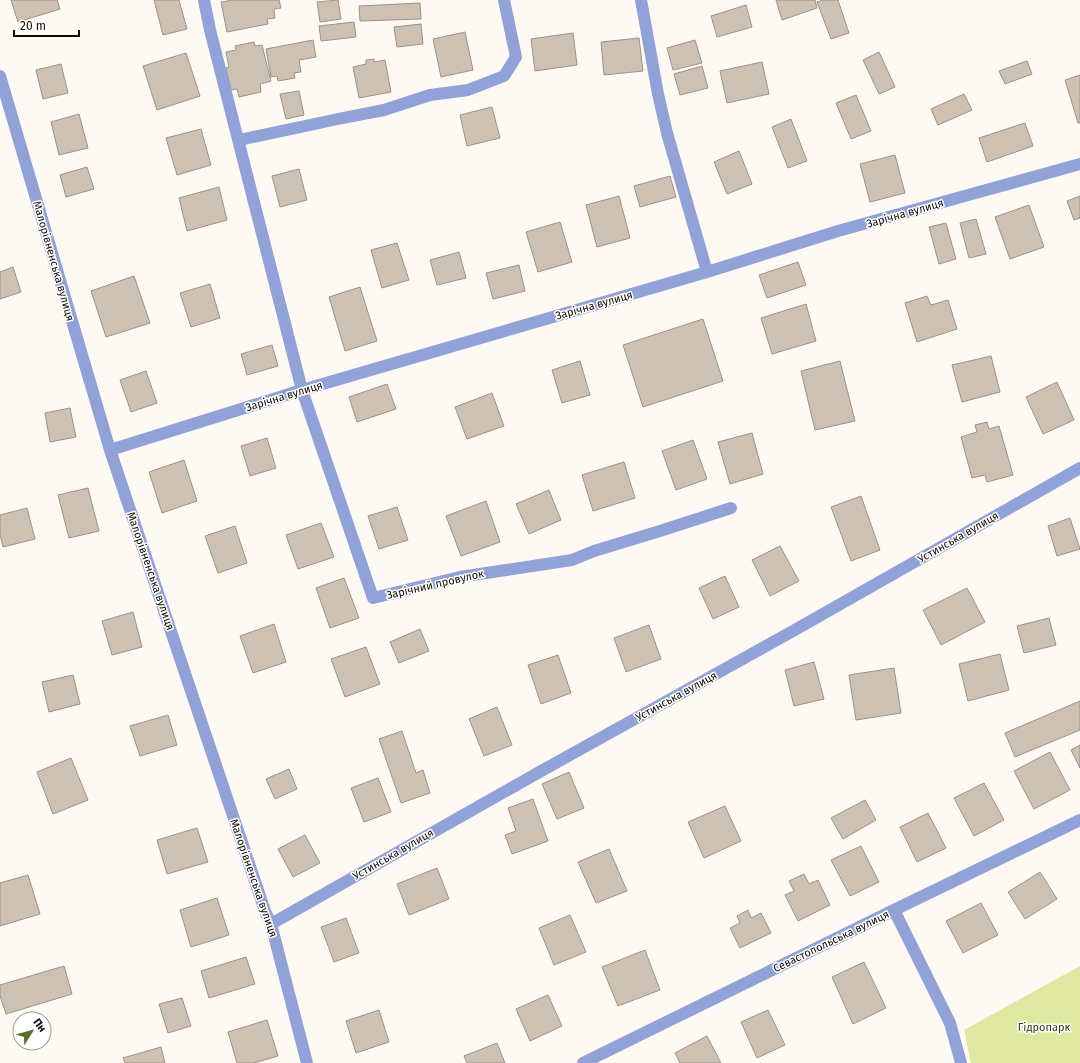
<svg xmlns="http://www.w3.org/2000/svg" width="1080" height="1063" font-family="'Fira Sans',sans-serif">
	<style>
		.green { fill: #dee8a3 }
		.building { fill: #cdc1b3; stroke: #9e9285 }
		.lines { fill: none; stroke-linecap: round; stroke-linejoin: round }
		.minor { stroke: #91a2d8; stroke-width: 12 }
		.labels { text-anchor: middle; stroke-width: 3; stroke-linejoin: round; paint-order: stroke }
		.street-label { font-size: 11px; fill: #100c07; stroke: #fff }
		.park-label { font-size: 11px; fill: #353a11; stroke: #fff }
	</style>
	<rect width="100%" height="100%" fill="#fef9f3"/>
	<path class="green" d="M1080,966v97h-109l-7,-33z"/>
	<path class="building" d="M11,0h46l3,9 -42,13z
		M154,0h25l8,29 -24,6z
		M233,0h46l2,8 -7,1 1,9 -8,1 1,5 -41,8 -6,-30z
		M338,0l3,19 -21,3 -3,-20z
		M776,0h39l2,8 -35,12z
		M823,0h15l11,33 -18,6 -14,-37z
		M420,3l1,16 -61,2 -1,-15z
		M746,5l6,22 -35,10 -6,-21z
		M354,22l2,15 -35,4 -2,-15z
		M421,24l2,20 -26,3 -3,-20z
		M465,32l8,38 -32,7 -8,-38z
		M573,33l4,32 -42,6 -4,-32z
		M639,38l4,33 -39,4 -3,-33z
		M313,40l3,17 -17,3 2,12 -7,1 1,5 -17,3 -1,-5 -6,1 -5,-28z
		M695,40l7,23 -29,7 -6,-22z
		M254,42l1,4 7,-1 9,36 -11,3 1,8 -22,5 -2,-8 -6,1 -5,-22 3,-1 -3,-15 10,-2 -1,-4z
		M879,52l16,35 -16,7 -16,-34z
		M186,53l14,43 -43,14 -14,-44z
		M374,59v3l11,-2 6,32 -32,6 -6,-31 13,-3v-4z
		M1027,61l5,13 -27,10 -6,-13z
		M762,62l7,32 -42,9 -7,-32z
		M61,64l7,29 -25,6 -7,-29z
		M702,66l6,22 -28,7 -6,-21z
		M1080,75v48h-2l-13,-43z
		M299,91l5,24 -18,4 -6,-25z
		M964,94l8,16 -34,15 -7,-16z
		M856,95l15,36 -20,8 -15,-36z
		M492,107l8,31 -33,8 -7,-31z
		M79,114l9,34 -29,7 -8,-33z
		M791,119l16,42 -19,7 -16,-41z
		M1025,123l8,23 -46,16 -8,-24z
		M201,129l10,36 -34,10 -11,-37z
		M739,151l13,33 -25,10 -13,-32z
		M895,155l10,38 -35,9 -10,-38z
		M87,167l7,22 -28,8 -6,-22z
		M299,169l8,31 -27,7 -8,-31z
		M670,176l6,21 -36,10 -6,-21z
		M219,187l8,33 -40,11 -8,-33z
		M619,196l11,42 -33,9 -11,-42z
		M1080,196v22l-6,2 -7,-19z
		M1029,205l15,42 -34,12 -15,-42z
		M976,219l10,35 -17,4 -9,-35z
		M560,222l12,40 -34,10 -12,-40z
		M946,223l10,36 -17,5 -10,-37z
		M397,243l12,37 -27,8 -11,-38z
		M459,252l7,26 -29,7 -7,-25z
		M798,262l8,23 -39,13 -8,-23z
		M519,265l6,26 -32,8 -7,-26z
		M13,267l8,25 -21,7v-27z
		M134,276l16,47 -44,14 -15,-46z
		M210,284l10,34 -29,9 -11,-34z
		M360,287l17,54 -32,10 -16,-54z
		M927,296l4,9 17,-5 9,29 -40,13 -12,-39z
		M806,304l10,37 -44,13 -11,-36z
		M703,319l20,62 -80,26 -20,-62z
		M272,345l6,21 -31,9 -6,-21z
		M991,356l9,36 -38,10 -10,-37z
		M580,361l10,34 -28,8 -10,-33z
		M840,361l15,60 -40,9 -14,-59z
		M146,371l11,32 -26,9 -11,-32z
		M1057,382l17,38 -31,14 -17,-37z
		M387,384l9,25 -39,13 -8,-25z
		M492,393l12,33 -37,13 -12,-32z
		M70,408l6,29 -26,5 -5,-29z
		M987,422l2,7 10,-3 14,49 -26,7 -2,-7 -13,3 -11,-41 16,-5 -2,-7z
		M752,433l11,41 -33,10 -12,-42z
		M267,438l9,30 -26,8 -9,-30z
		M693,440l14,39 -31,11 -14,-39z
		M184,460l13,41 -35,12 -13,-41z
		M624,462l11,36 -42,13 -11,-36z
		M88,488l11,43 -30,7 -11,-43z
		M549,490l12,30 -32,14 -13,-30z
		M861,496l19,54 -29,11 -20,-54z
		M486,501l14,41 -39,14 -15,-40z
		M397,507l11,33 -29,9 -11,-33z
		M27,508l8,31 -32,8 -3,-12v-20z
		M1070,518l10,31 -23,7 -9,-30z
		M321,523l13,34 -36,12 -12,-34z
		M235,526l12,37 -29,10 -13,-37z
		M780,546l19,35 -29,15 -18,-36z
		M725,576l14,31 -26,12 -14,-31z
		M344,578l15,40 -29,10 -14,-40z
		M967,588l18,34 -44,23 -18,-35z
		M133,612l9,35 -30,8 -10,-34z
		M1049,618l7,27 -32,8 -7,-27z
		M274,624l12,38 -33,11 -13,-37z
		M649,625l12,34 -35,13 -12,-34z
		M420,629l9,22 -30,12 -9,-21z
		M366,647l14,37 -35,13 -14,-38z
		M1000,654l9,36 -41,11 -9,-37z
		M558,655l13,38 -30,11 -13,-39z
		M814,662l10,37 -30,7 -9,-36z
		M894,668l7,45 -45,7 -7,-45z
		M73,675l7,29 -31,8 -7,-30z
		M1080,701v29l-65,27 -10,-24z
		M497,707l15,38 -28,11 -15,-37z
		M168,715l9,30 -37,11 -10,-30z
		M402,731l14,42 7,-3 7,23 -29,10 -22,-64z
		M1080,745v23l-9,-18z
		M1050,752l20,38 -36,19 -20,-38z
		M71,758l17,42 -35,14 -16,-42z
		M289,769l8,20 -22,10 -9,-20z
		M569,772l15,36 -27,11 -15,-35z
		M378,778l13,34 -27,10 -13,-34z
		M984,783l20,37 -30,16 -20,-38z
		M533,799l15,42 -36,13 -7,-19 11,-4 -8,-23z
		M865,800l11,20 -33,19 -12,-21z
		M725,806l16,35 -37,17 -16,-36z
		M928,813l18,35 -29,14 -17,-35z
		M197,828l11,34 -41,12 -10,-34z
		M305,835l15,28 -27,14 -15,-28z
		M861,846l18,36 -29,14 -19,-36z
		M609,849l18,42 -31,12 -18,-41z
		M437,868l12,31 -40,16 -12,-31z
		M1040,872l17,27 -32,20 -17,-27z
		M804,874l5,10 9,-4 12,25 -32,16 -13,-26 9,-4 -5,-10z
		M28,875l12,39 -40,12v-43z
		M217,898l12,37 -38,12 -11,-37z
		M981,903l17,32 -35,18 -17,-32z
		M748,910l3,8 10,-5 10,20 -31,15 -10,-20 10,-5 -3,-7z
		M570,915l16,37 -32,13 -15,-37z
		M346,918l13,35 -25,9 -13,-35z
		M645,950l15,40 -42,16 -16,-39z
		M246,957l9,27 -46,14 -8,-27z
		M864,962l22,46 -33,16 -21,-47z
		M64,966l8,28 -66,20 -6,-18v-11z
		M548,995l14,31 -32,15 -14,-32z
		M182,998l9,28 -23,7 -9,-29z
		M379,1010l10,32 -33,11 -10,-32z
		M768,1010l17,35 -28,13 -16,-36z
		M267,1020l11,36 -24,7h-17l-9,-31z
		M707,1036l14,27h-41l-5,-10z
		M497,1043l8,20h-38l-3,-7z
		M161,1047l4,16h-40l-2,-5z"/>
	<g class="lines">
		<path class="minor" d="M204,0l6,30 92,360 71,208 87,-21 112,-17 22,-9 66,-20 71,-23
			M641,0l17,94 9,39 40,139
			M0,76l110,374 155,461 6,13 36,139
			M239,140l99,-21 46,-9 46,-15 38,-5 36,-14 12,-19 -12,-57
			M110,450l192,-60 405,-118 131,-41 242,-67
			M894,910l56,113 11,40
			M271,924l272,-154 250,-139 287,-163
			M583,1063l311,-153 186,-90"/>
	</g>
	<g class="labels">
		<g class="street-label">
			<text transform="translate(905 213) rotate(-16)" y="4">Зарічна вулиця</text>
			<text transform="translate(54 261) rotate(74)" y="4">Малорівненська вулиця</text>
			<text transform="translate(594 305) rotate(-16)" y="4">Зарічна вулиця</text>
			<text transform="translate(284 396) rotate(-17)" y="4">Зарічна вулиця</text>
			<text transform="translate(958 537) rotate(-30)" y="4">Устинська вулиця</text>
			<text transform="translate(151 571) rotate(71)" y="4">Малорівненська вулиця</text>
			<text transform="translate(435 584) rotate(-13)" y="4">Зарічний провулок</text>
			<text transform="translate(676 696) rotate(-29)" y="4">Устинська вулиця</text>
			<text transform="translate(393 854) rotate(-30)" y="4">Устинська вулиця</text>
			<text transform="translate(254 878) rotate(71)" y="4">Малорівненська вулиця</text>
			<text transform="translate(831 941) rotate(-26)" y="4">Севастопольська вулиця</text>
		</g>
		<g class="park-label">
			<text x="1044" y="1031">Гідропарк</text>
		</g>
	</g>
	<g transform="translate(32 1031) rotate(53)"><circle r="19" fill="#ffffff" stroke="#9f9e9c"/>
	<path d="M0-3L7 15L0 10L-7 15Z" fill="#566f21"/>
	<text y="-6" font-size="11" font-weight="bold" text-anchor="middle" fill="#100c07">Пн</text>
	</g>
	<path d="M14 30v6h65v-6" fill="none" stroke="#100c07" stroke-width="2"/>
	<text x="20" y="30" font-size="12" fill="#100c07" stroke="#ffffff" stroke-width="3" paint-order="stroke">20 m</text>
</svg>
